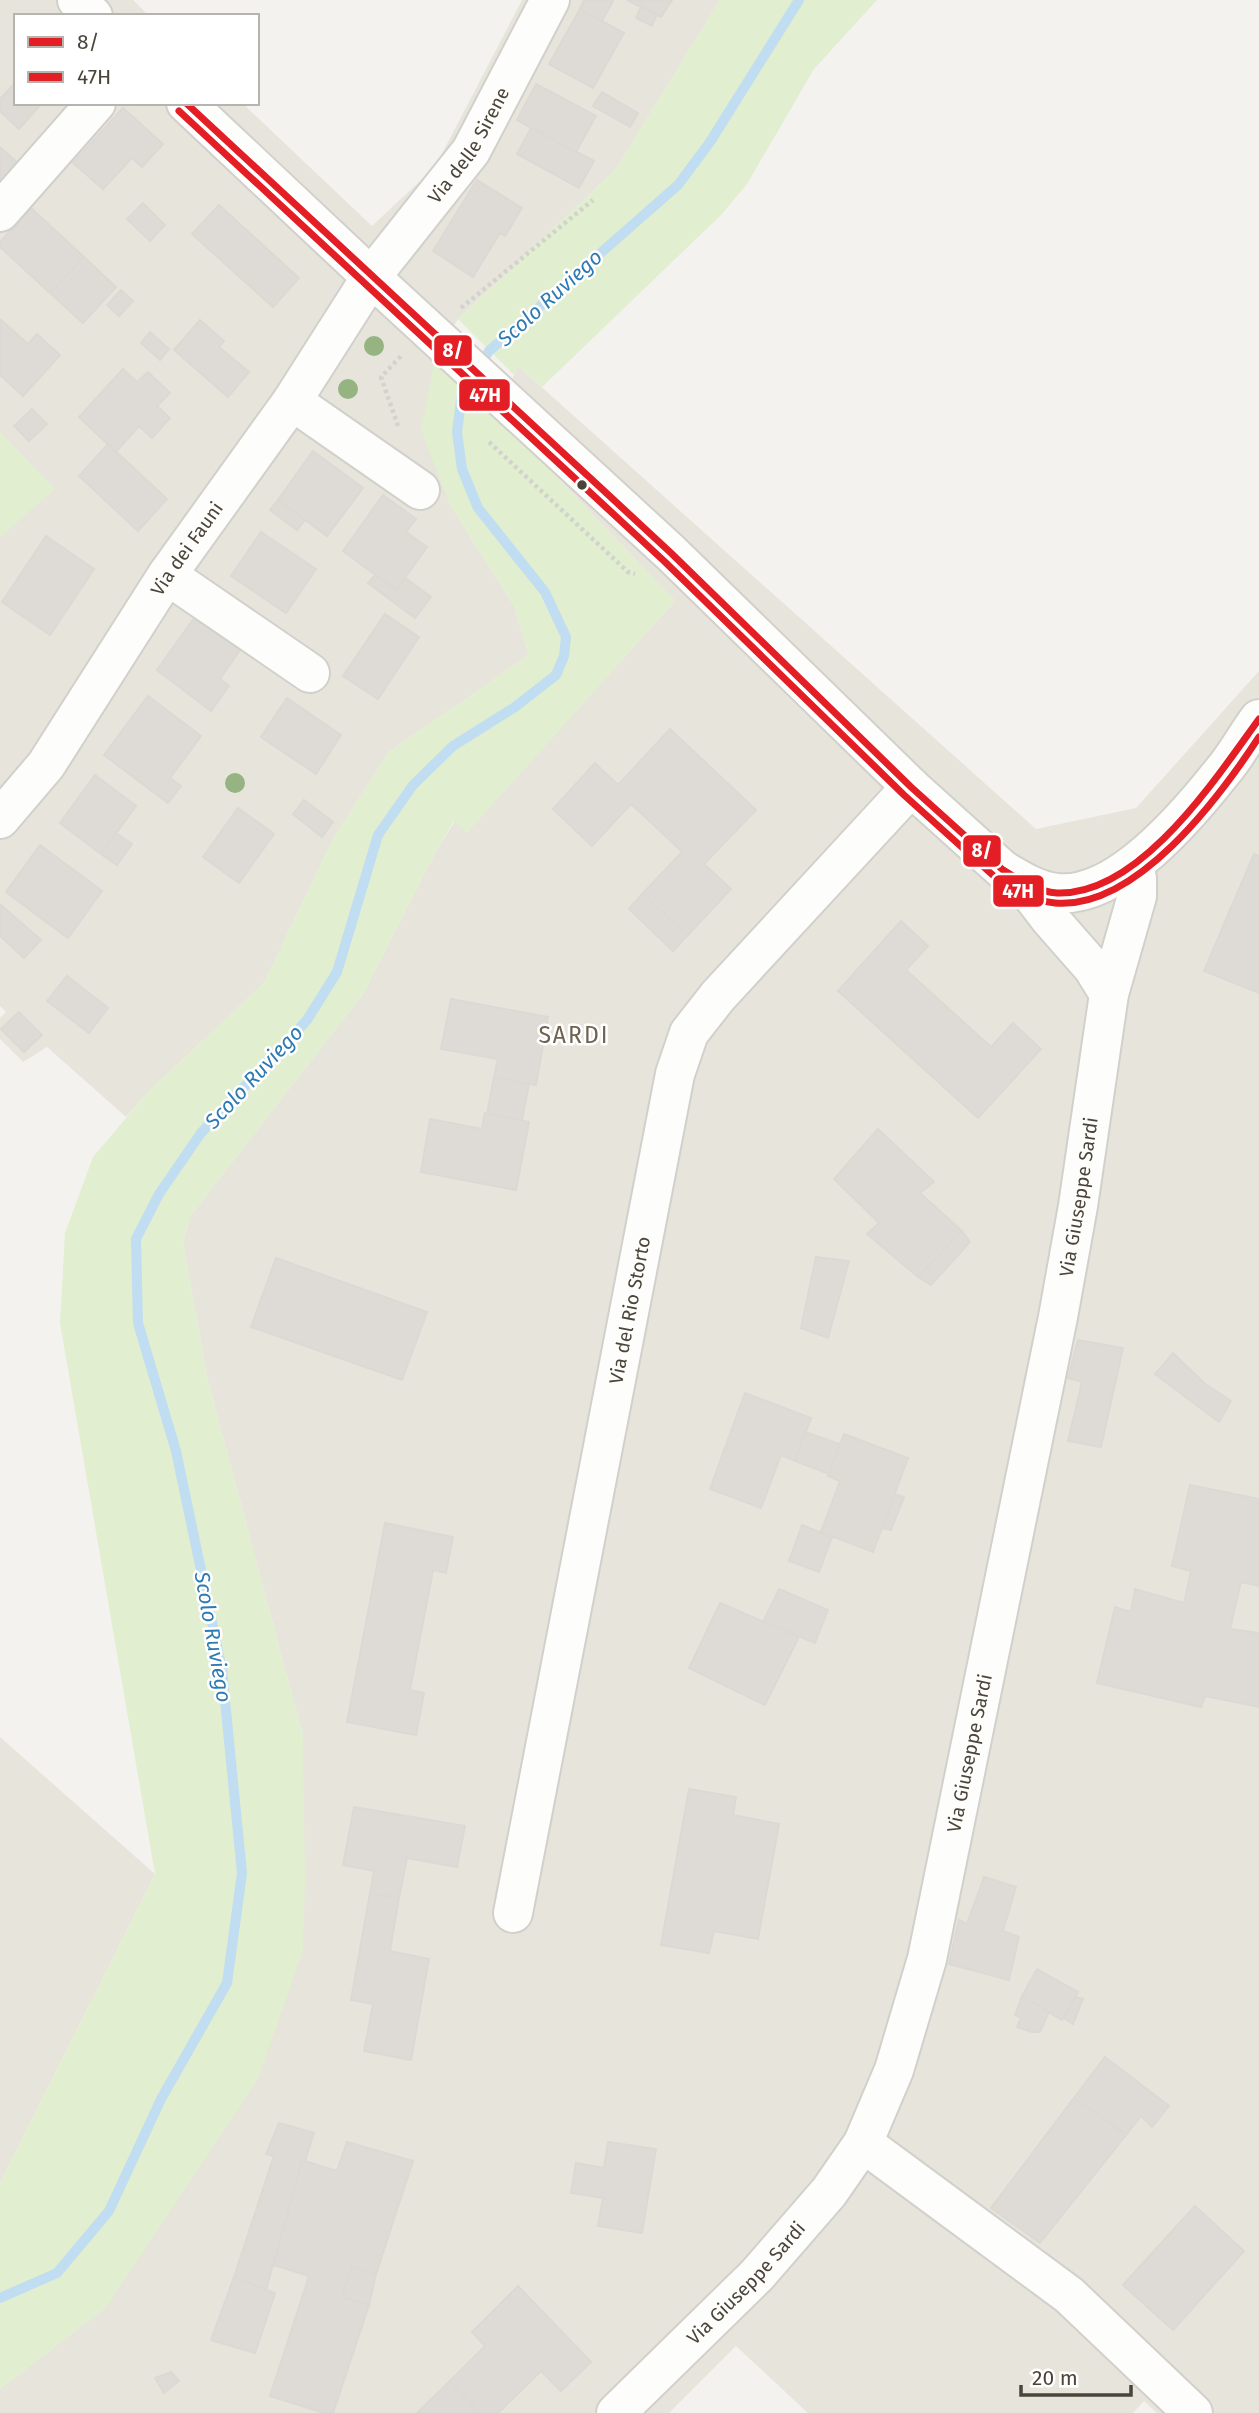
<svg xmlns="http://www.w3.org/2000/svg" width="1259" height="2413" font-family="'Fira Sans',sans-serif">
	<style>
		.residential { fill: #e7e4dc }
		.green { fill: #e1eecf }
		.lines { fill: none; stroke-linecap: round; stroke-linejoin: round }
		.stream { stroke: #c0ddf1; stroke-width: 10 }
		.building { fill: #dedbd6; stroke: #dcd9d4; stroke-width: 2 }
		.minor-casing { stroke: #d2d0cb; stroke-width: 42 }
		.path { stroke: #d3d2cc; stroke-width: 4.5; stroke-dasharray: 3.5 3.5; stroke-linecap: butt }
		.minor { stroke: #fdfdfc; stroke-width: 38 }
		.bus-1-casing { stroke: #fff; stroke-width: 12 }
		.bus-2-casing { stroke: #fff; stroke-width: 12 }
		.bus-1 { stroke: #e31e24; stroke-width: 7 }
		.bus-2 { stroke: #e31e24; stroke-width: 7 }
		.tree { fill: #96b382 }
		.bus-dot { fill: #4b4439; stroke: #fff; stroke-width: 2.5 }
		.labels { text-anchor: middle; stroke-width: 5; stroke-linejoin: round; paint-order: stroke }
		.street-label { font-size: 19px; fill: #4b4439; stroke: #fff }
		.water-label { font-size: 21px; font-style: italic; fill: #2e7ab2; stroke: #fff }
		.quarter-label { font-size: 23px; letter-spacing: 2px; fill: #6e6250; stroke: #fff }
		.line-badge { stroke: #fff; stroke-width: 2.5 }
		.badge-label { font-size: 19px; text-anchor: middle; font-weight: bold; fill: #fff }
	</style>
	<rect width="100%" height="100%" fill="#f4f2ee"/>
	<path class="residential" d="M0,0h133l16,16h-133v87h226l130,123 63,-59 87,-167h198l-104,169 -158,150 -23,39 14,145 65,103 15,49 -140,97 -55,85 -70,146 -115,108 -23,26 -79,-70 -24,15 -23,-23v-21l6,-6 -6,-6z
		M518,366l518,463 100,-21 123,-137v1742h-102l-13,-12 -11,12h-325l-72,-67 -67,67h-669v-24l106,-82 197,-571 -95,-355 -25,-138 8,-28 172,-221 74,-145 18,-28 12,11 208,-231 -178,-187z
		M0,1737l155,137 -155,309z"/>
	<path class="green" d="M720,0h157l-63,69 -67,115 -26,31 -179,172 -24,-21 -4,9 -56,-56 158,-150z
		M435,358l62,56 178,187 -208,232 -13,-12 -17,28 -74,145 -172,221 -8,28 25,138 95,355 2,144 -2,70 -45,129 -152,228 -106,82v-206l155,-309 -95,-551 5,-90 28,-76 56,-66 115,-108 70,-146 55,-85 140,-97 -15,-49 -65,-103 -28,-74z
		M0,432l55,57 -55,48z"/>
	<g class="lines">
		<path class="stream" d="M0,2298l57,-25 52,-62 52,-112 66,-116 15,-110 -20,-203 -46,-219 -38,-128 -2,-84 23,-45 42,-61 106,-113 30,-48 41,-137 35,-50 40,-39 62,-39 41,-32 8,-19 2,-19 -21,-45 -67,-84 -16,-39 -5,-37 5,-39 27,-42 189,-166 32,-43 89,-142"/>
	</g>
	<path class="building" d="M584,0h27l2,1 -11,20 -22,-12z
		M627,0h45l-11,17z
		M641,6l16,8 -5,12 -16,-8z
		M580,9l44,24 -31,55 -44,-24z
		M16,82v21h26l-23,26 -19,-18v-12z
		M536,84l60,32 -20,36 -59,-32z
		M602,92l36,21 -8,14 -37,-21z
		M123,108l40,36 -21,23 -10,-9 -29,31 -30,-26z
		M531,128l63,33 -15,27 -62,-34z
		M0,147l20,18 -20,22z
		M477,180l45,28 -17,28 -5,-3 -27,44 -40,-26z
		M143,203l22,22 -15,16 -23,-22z
		M219,205l80,73 -26,29 -81,-73z
		M31,208l53,49 -34,36 -50,-46v-5z
		M84,257l32,30 -33,36 -33,-30z
		M121,290l12,11 -14,15 -12,-11z
		M0,319l28,25 9,-10 23,21 -37,41 -23,-21z
		M200,320l24,21 -5,6 30,25 -21,25 -54,-47z
		M150,332l19,17 -9,11 -19,-17z
		M123,369l14,13 11,-10 22,21 -13,13 13,12 -18,20 -13,-12 -23,26 -37,-35z
		M32,409l15,15 -18,17 -15,-15z
		M108,444l59,55 -29,32 -59,-55z
		M313,451l50,37 -36,48 -49,-36z
		M383,495l33,24 -10,13 21,15 -31,43 -53,-39z
		M278,500l27,20 -8,10 -27,-20z
		M261,532l55,37 -30,44 -55,-37z
		M46,536l48,33 -44,66 -48,-33z
		M375,575l21,15 9,-12 26,19 -16,21 -47,-35z
		M197,614l45,33 -22,32 9,7 -18,25 -54,-41z
		M385,614l34,23 -41,62 -35,-23z
		M148,696l53,40 -31,42 11,8 -13,17 -64,-48z
		M287,698l54,37 -25,39 -55,-37z
		M670,729l86,81 -52,54 27,25 -44,47 -44,-43 39,-41 -26,-25 -25,-23 -39,42 -39,-37 42,-46 23,22z
		M95,775l41,31 -35,48 -41,-31z
		M304,800l29,22 -11,15 -29,-23z
		M238,808l36,26 -35,49 -36,-26z
		M116,833l16,11 -15,21 -16,-11z
		M40,845l62,46 -34,47 -62,-46z
		M1254,854l5,2v137l-55,-22z
		M643,893l44,43 -14,15 -44,-42z
		M0,904l41,36 -17,18 -24,-22z
		M901,921l27,25 -22,24 85,77 22,-24 28,26 -63,69 -140,-127z
		M67,976l41,32 -19,25 -42,-32z
		M451,999l97,18 -12,68 -42,-8 4,-18 -57,-10z
		M19,1012l23,23 -18,17 -23,-23z
		M494,1077l35,7 -7,36 -35,-6z
		M485,1113l44,9 -13,68 -95,-18 9,-53 52,10z
		M878,1129l56,53 -14,11 42,38 -44,46 -51,-43 12,-11 -45,-44z
		M962,1231l8,11 -39,43 -13,-8z
		M816,1257l33,4 -21,77 -27,-10z
		M276,1258l151,54 -25,68 -151,-53z
		M1078,1340l45,8 -22,99 -33,-6 14,-59 -14,-4z
		M1173,1353l31,30 27,18 -12,21 -64,-48z
		M745,1393l66,25 -16,43 -14,-6 -20,53 -51,-19z
		M805,1432l35,12 -11,30 -34,-13z
		M844,1434l64,24 -35,94 -52,-20 19,-51 -12,-5z
		M1190,1485l69,14v87l-18,-4 -11,47 29,4v74l-54,-11 -4,11 -104,-24 18,-76 16,5 4,-23 49,14 7,-32 -19,-5z
		M895,1494l9,3 -13,33 -9,-2z
		M385,1523l68,14 -7,36 -13,-3 -23,120 14,3 -8,42 -69,-13z
		M802,1525l30,12 -13,35 -30,-11z
		M779,1589l49,21 -13,33 -52,-21z
		M720,1603l79,34 -34,68 -76,-37z
		M689,1789l47,8 -3,18 46,9 -21,115 -44,-8 -5,22 -48,-8z
		M354,1807l111,19 -8,41 -50,-9 -8,40 -29,-5 4,-22 -31,-6z
		M984,1877l32,10 -13,44 16,6 -10,43 -60,-16 10,-44 8,4z
		M370,1893l29,5 -9,53 39,8 -18,101 -47,-9 9,-47 -22,-4z
		M1037,1969l41,23 -16,28 -40,-24z
		M1022,1996l27,16 -9,20h-8l-15,-5 4,-9 -6,-3z
		M1075,1997l8,2 -10,25 -9,-6z
		M1105,2057l64,49 -17,21 -11,-11 -15,19 -52,-37z
		M1074,2098l52,37 -86,108 -49,-35z
		M279,2123l35,10 -9,28 -3,-1 -36,130 -32,-13 40,-121 -8,-2z
		M347,2142l66,19 -37,113 -24,-7 -10,30 27,8 -36,108h-9l-54,-17 39,-120 -35,-11 28,-105 35,11z
		M608,2142l48,7 -14,84 -44,-7 5,-28 -32,-5 5,-30 28,5z
		M1195,2206l49,45 -71,79 -50,-45z
		M352,2267l24,7 -7,31 -27,-8z
		M234,2277l41,16 -20,60 -44,-13z
		M518,2286l73,76 -30,29 -20,-20 -43,42h-18l-31,-31 36,-36 -13,-14z
		M171,2372l8,9 -15,12 -9,-15z
		M449,2382l31,31h-63z"/>
	<g class="lines">
		<defs>
			<g id="minor">
				<path d="M77,0l16,16"/>
				<path d="M186,103l185,174 300,276 240,234 92,83c17,10 34,21 54,23 61,6 131,-78 165,-121 14,-16 24,-36 37,-53"/>
				<path d="M0,212l96,-109"/>
				<path d="M292,401l128,89"/>
				<path d="M167,575l143,98"/>
				<path id="s1" d="M0,819l46,-54 121,-190 125,-174 79,-124 100,-126 79,-151"/>
				<path d="M1021,881l29,38 43,49 16,26"/>
				<path id="s2" d="M513,1913l162,-839 14,-41 29,-37 193,-209"/>
				<path d="M863,2143l206,152 124,118"/>
				<path id="s3" d="M616,2413l141,-138 72,-83 34,-49 31,-73 33,-111 131,-642 20,-111 31,-212 28,-98v-18l-3,-12"/>
			</g>
		</defs>
		<use href="#minor" class="minor-casing"/>
		<path class="path" d="M461,308l132,-108
			M398,426l-17,-49 21,-22
			M489,442l139,130 7,2"/>
		<use href="#minor" class="minor"/>
		<defs>
			<path id="bus-1" d="M186,103l485,450 240,234 92,83c16,10 35,22 54,23 83,3 159,-115 202,-174"/>
			<path id="bus-2" d="M179,111l485,450 240,234 92,83c17,11 37,23 59,25 81,7 164,-105 204,-166"/>
		</defs>
		<use href="#bus-1" class="bus-1-casing"/>
		<use href="#bus-2" class="bus-2-casing"/>
		<use href="#bus-1" class="bus-1"/>
		<use href="#bus-2" class="bus-2"/>
	</g>
	<g class="tree">
		<circle cx="374" cy="346" r="10"/>
		<circle cx="348" cy="389" r="10"/>
		<circle cx="235" cy="783" r="10"/>
	</g>
	<circle class="bus-dot" cx="582" cy="485" r="6"/>
	<g class="labels">
		<g class="street-label">
			<text dy="7" stroke="none"><textPath href="#s1" startOffset="822">Via delle Sirene</textPath></text>
			<text dy="7" stroke="none"><textPath href="#s1" startOffset="329">Via dei Fauni</textPath></text>
			<text dy="7" stroke="none"><textPath href="#s3" startOffset="1339">Via Giuseppe Sardi</textPath></text>
			<text dy="7" stroke="none"><textPath href="#s2" startOffset="614">Via del Rio Storto</textPath></text>
			<text dy="7" stroke="none"><textPath href="#s3" startOffset="772">Via Giuseppe Sardi</textPath></text>
			<text dy="7" stroke="none"><textPath href="#s3" startOffset="184">Via Giuseppe Sardi</textPath></text>
		</g>
		<g class="water-label">
			<text transform="translate(550 298) rotate(-42)" y="7">Scolo Ruviego</text>
			<text transform="translate(254 1077) rotate(-47)" y="7">Scolo Ruviego</text>
			<text transform="translate(213 1637) rotate(80)" y="7">Scolo Ruviego</text>
		</g>
		<g class="quarter-label">
			<text x="574" y="1043">SARDI</text>
		</g>
	</g>
	<g class="line-badge">
		<rect x="433" y="334" width="40" height="33" rx="7" fill="#e31e24"/>
		<rect x="458" y="378" width="53" height="34" rx="7" fill="#e31e24"/>
		<rect x="962" y="834" width="40" height="34" rx="7" fill="#e31e24"/>
		<rect x="992" y="874" width="53" height="34" rx="7" fill="#e31e24"/>
	</g>
	<g class="badge-label">
		<text x="453" y="357">8/</text>
		<text x="485" y="402">47H</text>
		<text x="982" y="857">8/</text>
		<text x="1018" y="898">47H</text>
	</g>
	<rect x="14" y="14" width="245" height="91" fill="#ffffff" stroke="#b7b4b0" stroke-width="2"/>
	<rect x="28" y="37" width="35" height="10" fill="#e31e24" stroke="#b7b4b0" stroke-width="2"/>
	<text x="77" y="49" font-size="21" fill="#4b4439">8/</text>
	<rect x="28" y="72" width="35" height="10" fill="#e31e24" stroke="#b7b4b0" stroke-width="2"/>
	<text x="77" y="84" font-size="21" fill="#4b4439">47H</text>
	<path d="M1021 2385v10h110v-10" fill="none" stroke="#4b4439" stroke-width="3.5"/>
	<text x="1032" y="2385" font-size="21" fill="#4b4439" stroke="#ffffff" stroke-width="5" paint-order="stroke">20 m</text>
</svg>
